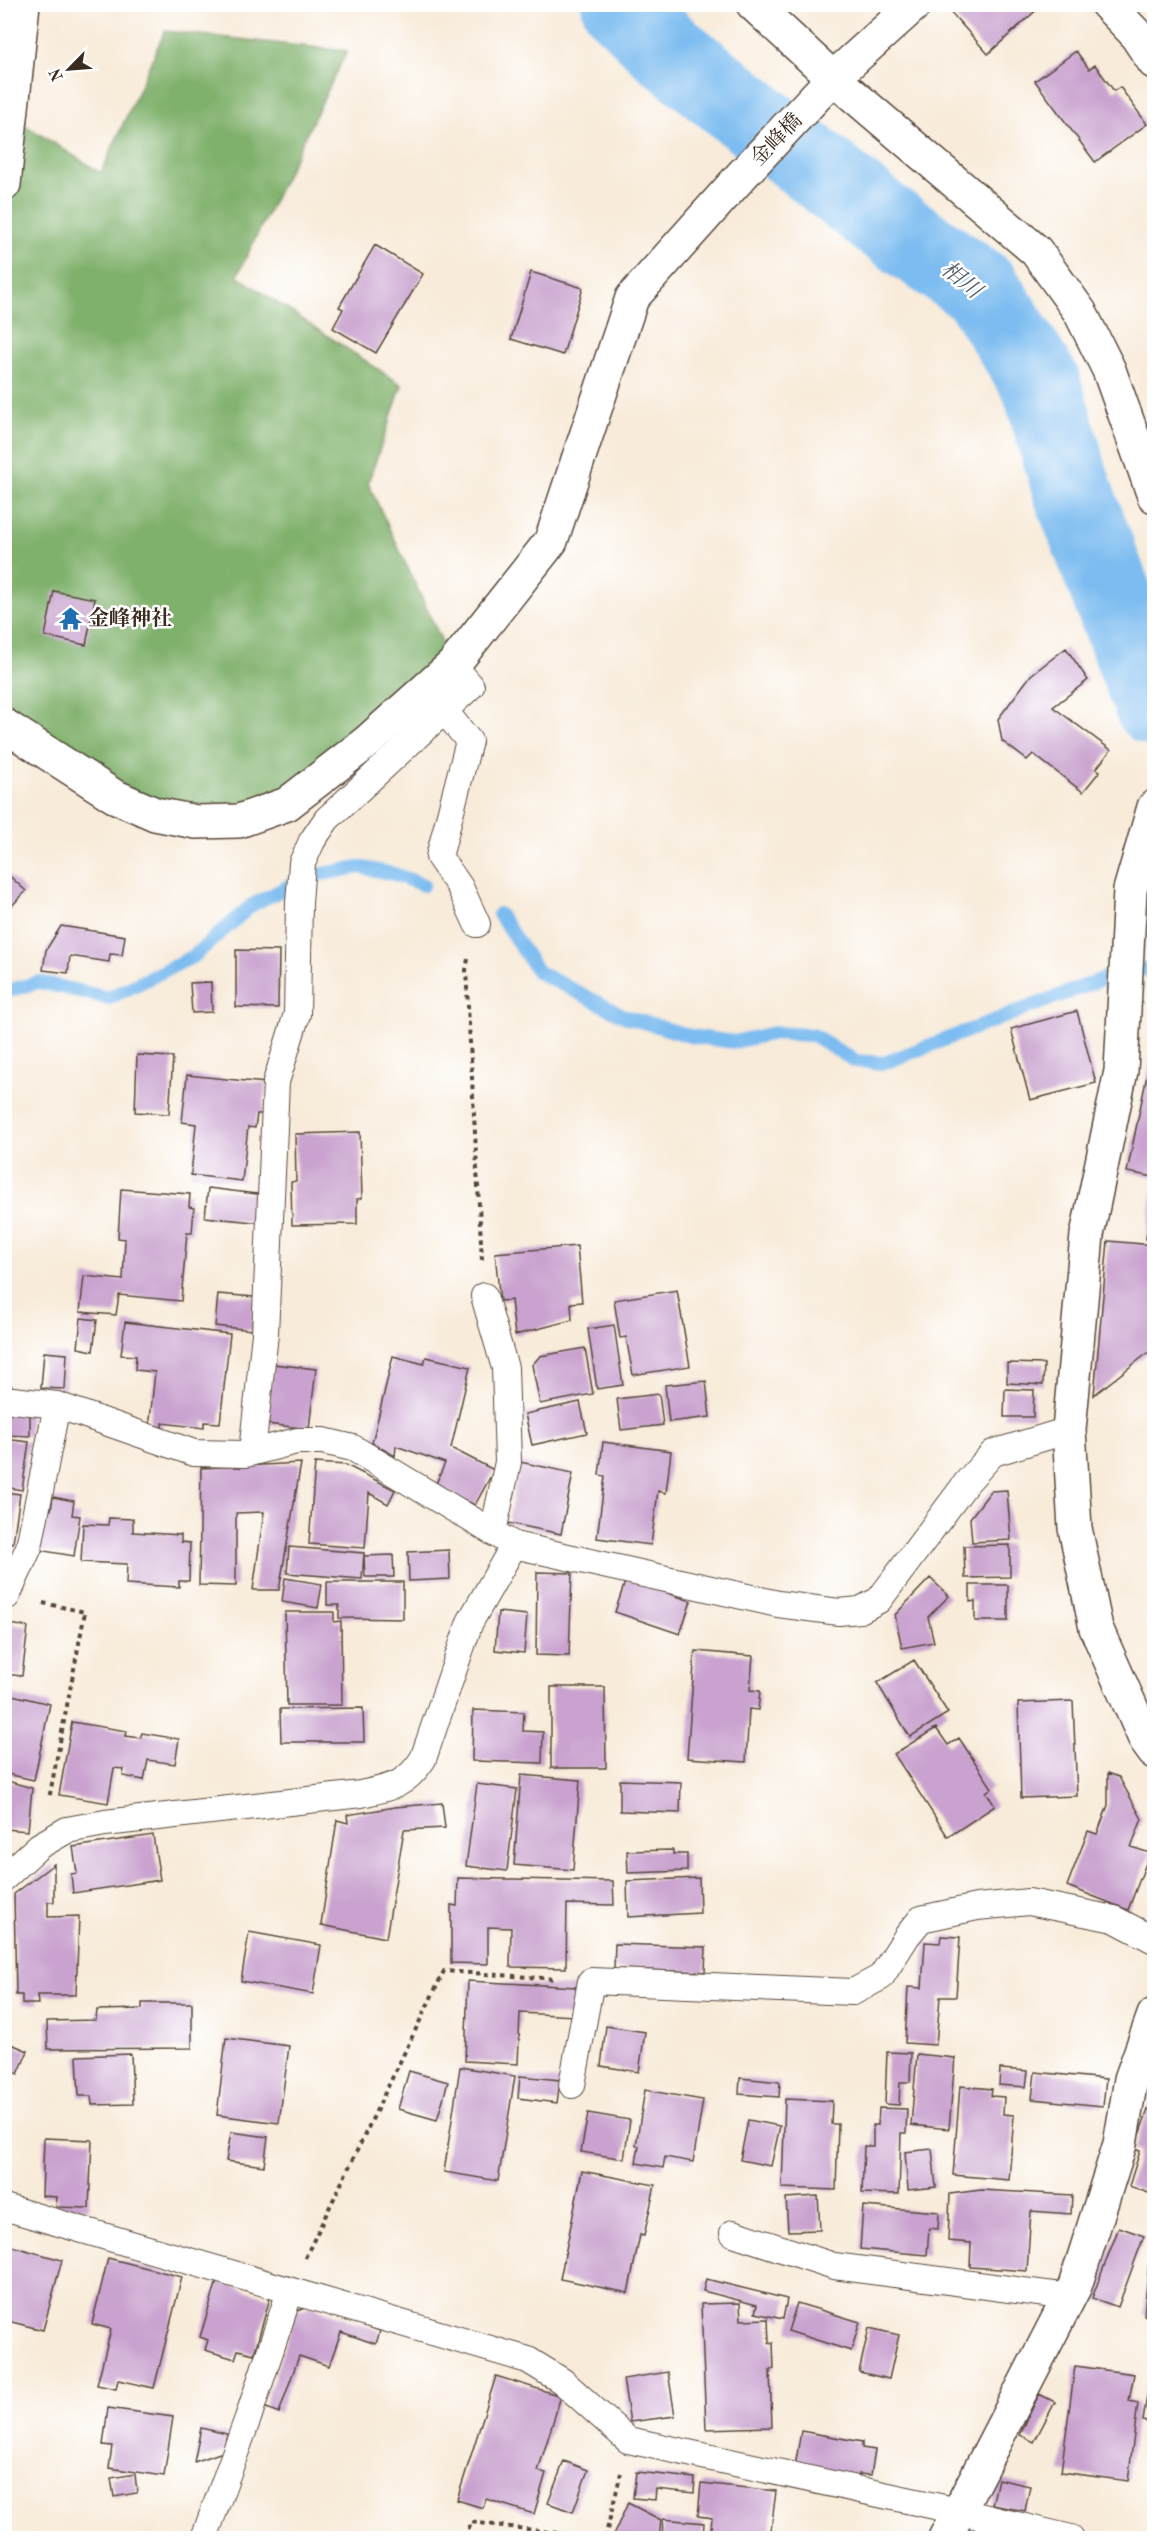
<svg xmlns="http://www.w3.org/2000/svg" width="1159" height="2543" font-family="'Old Standard TT','Noto Serif JP',serif">
	<style>
		.forest { fill: #80b16c; stroke: #5e6e45; stroke-width: 1.5 }
		.lines { fill: none; stroke-linecap: round; stroke-linejoin: round }
		.stream { stroke: #7cbcf0; stroke-width: 14 }
		.river { stroke: #7cbcf0; stroke-width: 80 }
		.building { fill: #c9a2cf }
		.lane-casing { stroke: #57473a; stroke-width: 28 }
		.street-casing { stroke: #57473a; stroke-width: 36 }
		.path { stroke: #57473a; stroke-width: 4; stroke-dasharray: 4.5 4.5; stroke-linecap: butt }
		.lane { stroke: #fff; stroke-width: 26 }
		.street { stroke: #fff; stroke-width: 33 }
		.labels { text-anchor: middle; stroke-width: 5; stroke-linejoin: round; paint-order: stroke }
		.street-label { font-size: 21px; fill: #3b2a1e; stroke: #fff }
		.poi-label { font-size: 21px; font-weight: bold; fill: #3b2a1e; stroke: #fff; text-anchor: start }
		.water-label { font-size: 22px; font-style: italic; fill: #525d68; stroke: #fff }
	</style>
	<rect width="100%" height="100%" fill="#fff"/>
	<filter id="ink" filterUnits="userSpaceOnUse"><feTurbulence type="fractalNoise" baseFrequency=".0167" numOctaves="2"/><feDisplacementMap in="SourceGraphic" scale="12" xChannelSelector="R" yChannelSelector="G"/><feConvolveMatrix kernelMatrix="1 2 1 2 8 2 1 2 1" color-interpolation-filters="sRGB"/></filter>
	<filter id="wash" filterUnits="userSpaceOnUse"><feTurbulence type="fractalNoise" baseFrequency=".008" numOctaves="4" result="noise"/><feDisplacementMap in="SourceGraphic" scale="24" xChannelSelector="R" yChannelSelector="G"/><feGaussianBlur stdDeviation="1.35" result="paint"/><feColorMatrix in="noise" values="0 0 0 0 0 0 0 0 0 0 0 0 0 0 0 0 0 1.4 0 .05"/><feComposite in="paint" operator="in"/></filter>
	<g filter="url(#wash)">
		<rect width="100%" height="100%" fill="#f8ebd9"/>
		<path class="forest" d="M4,5h19l-11,112 89,56 64,-142 182,20 -110,225 165,109 -34,98 85,182 -148,126 -109,31 -191,-97z"/>
		<g class="lines">
			<path class="stream" d="M499,914l39,58 86,44 66,20 44,6 40,-9 39,2 42,26 29,2 242,-93 28,-1
				M4,992l35,-10 70,16 85,-42 58,-51 55,-28 52,-10 35,7 29,11"/>
			<path class="river" d="M621,4l43,43 218,173 99,69 60,95 32,108 81,214"/>
		</g>
		<g id="blocks">
			<path class="building" d="M951,4h92l-55,50 -41,-46z
				M1076,51l13,18 6,-4 19,26 6,-4 27,37 -52,38 -60,-81z
				M375,245l48,29 -47,79 -43,-25 10,-19 -4,-2z
				M531,272l52,16 -20,67 -52,-16z
				M54,591l41,8 -9,46 -41,-9z
				M1066,648l22,32 -35,27 58,43 -15,19 4,2 -17,21 -50,-38 -6,6 -25,-19 -4,-22 33,-44z
				M4,871l22,20 -22,23z
				M61,926l64,10 -3,19 -12,-1 -1,8 -39,-6 -2,17 -25,-3 3,-20z
				M236,950l43,1 -1,57 -42,-1z
				M211,982l1,30 -20,1 -2,-30z
				M1077,1011l19,72 -66,17 -19,-71z
				M1152,1051l2,1v125l-27,-5z
				M137,1055l36,2 -4,57 -34,-2z
				M187,1075l79,8 -3,31h-6l-2,14 -7,-1 -6,54 -51,-6 5,-51 -14,-2z
				M360,1132l2,66 -5,1v25l-65,1 -1,-43 5,-1 -1,-47z
				M208,1188l58,7 -3,28 -58,-6z
				M121,1189l69,5 -1,13 5,1 -2,25h-5l-6,68 -62,-6 -3,20 -36,-3 4,-36 39,4 2,-41 -7,-1z
				M1153,1190h1v51l-8,-2z
				M1108,1241l46,4v103l-60,47z
				M577,1246l5,56 -11,1 1,17 -57,15 -4,-35 -11,1 -5,-48z
				M677,1290l13,76 -57,9 -7,-38 -6,1 -6,-38z
				M218,1294l36,3 -2,33 -37,-4z
				M81,1318l16,2 -4,31 -15,-3z
				M125,1322l105,12 -10,89 -16,-1v6l-42,-5v8l-13,-2 6,-57 -20,-2 1,-14 -15,-1z
				M614,1325l9,60 -26,4 -9,-60z
				M585,1348l8,46 -53,10 -8,-39 8,-9z
				M44,1352l23,2 -2,35 -24,-1z
				M393,1356l31,8 2,-7 44,10 -19,81 43,22 -19,35 -40,-19 10,-23 -49,-17 -1,10 -23,-13z
				M1007,1363l37,1 -1,21 -36,-2z
				M273,1364l43,5 -7,60 -42,-5z
				M706,1381l4,36 -41,5 -4,-37z
				M1005,1389l29,1 -1,27h-29z
				M659,1394l4,31 -42,5 -4,-31z
				M580,1402l7,31 -55,12 -7,-31z
				M5,1413h25v23l-25,-1z
				M4,1439l25,3 -7,48 -18,-3z
				M603,1442l68,9 -5,42 -8,-2 -7,54 -54,-7 8,-62 -6,-1z
				M520,1462l53,11 -12,61 -53,-11z
				M301,1463l-22,127h-26l11,-78 -28,1v73l-37,-1 2,-117z
				M315,1463l31,2 49,25 -7,14 -19,-11 -4,55 -56,-4z
				M1007,1490l4,50 -39,2 -2,-24 21,-27z
				M4,1492l16,2 -7,49 -9,-2z
				M53,1497l21,4 -2,14 8,1 -6,40 -36,-6 6,-41 7,1z
				M109,1518l24,1v13l48,3v7l9,1 -1,38h-10v6l-53,-3 1,-20 -46,-2 2,-38 25,1z
				M1010,1545v32l-45,1 -1,-32z
				M289,1547l75,6 -2,26 -75,-6z
				M449,1550l1,29 -41,2 -1,-29z
				M393,1555l1,22h-29l-1,-21z
				M537,1572l35,1 -3,83 -33,-1z
				M285,1578l37,6 -4,24 -36,-6z
				M930,1578l19,18 -21,21 6,25 -32,6 -7,-33z
				M626,1579l65,22 -11,33 -65,-22z
				M327,1582h76v37l-64,-1v-13h-12z
				M970,1585h38v36h-33v-20l-5,1z
				M285,1612h49v10l7,-1 1,84h-55z
				M498,1612l29,3 -3,38 -29,-3z
				M4,1623l24,4 -6,49 -18,-2z
				M695,1651l58,5 -3,34 10,1 -2,19 -9,-1 -3,53 -59,-4z
				M914,1660l34,53 -38,24 -33,-54z
				M551,1687h54l1,81h-55z
				M4,1693l46,11 -16,76 -27,-6 1,-6h-4z
				M1073,1701l4,95 -56,2 -3,-95z
				M363,1708l1,34h-83l-1,-33z
				M473,1710l51,2 -1,19 20,1 -1,31 -70,-2z
				M72,1722l55,9 -1,5 14,2 2,-5 37,6 -4,25 -27,-4 -4,20 -21,-4 1,-7 -10,-1 -6,35 -49,-8z
				M936,1728l12,17 11,-7 33,50 -6,4 9,14 -47,31 -54,-83z
				M1108,1773l11,4 23,42 -11,28 19,6 -22,57 -61,-24 21,-55 9,3 11,-29z
				M521,1775l59,5 -7,90 -59,-5z
				M4,1780l28,8 -4,43 -23,-2z
				M620,1780l61,2 -1,31 -60,-2z
				M477,1784l40,5 -10,82 -41,-5z
				M442,1803l3,25 -41,2 -18,108 -65,-13 16,-105 11,3 -1,-8 48,-8z
				M153,1835l7,45 -87,13 -2,-19 6,-1 -4,-26z
				M673,1850v4h14v17l-59,2 -1,-22z
				M54,1864v38h-6v15l31,-1 -3,79h-39l1,9h-16v-9h-6l-2,-101z
				M458,1878l155,3 1,24 -47,-1 -1,64 -56,-1 1,-39 -23,-1v37l-37,-1v-58l6,1z
				M699,1878l1,35 -72,4 -1,-36z
				M249,1932l72,13 -8,49 -72,-13z
				M941,1936l19,1 -4,60h-16l-4,48 -31,-2 3,-56 14,1 3,-46 15,1z
				M615,1944l91,3 -1,25 -91,-3z
				M468,1981l108,6 -1,29 -55,-3 -2,51 -53,-3z
				M142,2003h50v45l-144,1 -1,-28 49,-1 1,-10 45,-1z
				M606,2026l39,6 -6,40 -38,-6z
				M226,2038l63,8 -10,77 -62,-8z
				M4,2041l24,10 -10,23 -14,-6z
				M887,2052l24,1 -1,29h-10l-1,23 -14,-1z
				M131,2054l2,50 -41,1 -1,-9h-12l-2,-40z
				M917,2054l38,4 -6,71 -38,-4z
				M460,2067l55,9 -17,105 -54,-9z
				M1000,2069l28,2 -2,16 -27,-2z
				M409,2071l39,11 -11,38 -39,-11z
				M1035,2072l71,7 -3,27 -71,-7z
				M520,2076l40,4 -3,23 -39,-5z
				M740,2078l40,4 -1,15 -40,-3z
				M960,2086l32,3 -1,7 13,1 -1,17 11,1 -5,65 -56,-5z
				M645,2090l58,10 -10,62 -28,-5 -2,11 -27,-5 3,-17 -3,-1z
				M1154,2093v102l-25,-9 11,-35 -6,-2z
				M785,2099l47,2 -1,23h7l-2,66 -54,-2z
				M879,2108l28,1 -1,24h-5l-2,61 -37,-1 2,-47h9v-21h5z
				M588,2113l42,7 -6,39 -43,-7z
				M748,2120l32,6 -9,40 -31,-6z
				M231,2132l37,5 -4,29 -38,-5z
				M44,2138l48,2 -3,68 -33,-1 1,-10 -15,-1z
				M932,2149l4,38 -28,3 -3,-38z
				M582,2171l73,14 -11,51 -4,-1 -12,58 -68,-14z
				M981,2190l91,5 -1,19 -40,-3 -4,60 -57,-4 1,-24 -23,-2 2,-47z
				M818,2196l2,34 -32,1 -2,-33z
				M863,2206l76,6 -1,17 -9,-1 -2,27 -67,-6z
				M1119,2227l25,9 -26,71 -26,-9z
				M1152,2228h2v88l-10,-1z
				M7,2245l55,15 -19,70 -39,-10z
				M108,2258l74,19 -28,111 -36,-8 -2,9 -19,-4 14,-56 -19,-5z
				M706,2279l81,20 -4,20 -28,-6 2,-8 -54,-14z
				M217,2281l53,17 -16,56 -16,-4 -3,9 -30,-9 3,-10 -8,-3z
				M740,2303l1,17 27,-1 1,24h4l1,26 -4,1 2,57 -66,2 -5,-125z
				M797,2303l63,19 -9,29 -63,-20z
				M310,2306l70,25 -4,13 -35,-12 -12,34 -30,-10 -20,57 -15,-6 33,-96z
				M869,2328l30,7 -10,44 -30,-7z
				M1075,2366l59,8 -5,27 9,2 -10,78 -67,-9z
				M668,2372l7,44 -45,6 -7,-43z
				M496,2376l65,20 -23,75 8,2 -12,41 -48,-15 -3,9 -26,-8z
				M1148,2389l6,1v33l-11,-2z
				M1039,2394l16,8 -21,40 -14,-7z
				M108,2408l65,9 -9,59 -55,-8 3,-22 -9,-1z
				M201,2428l26,6 -4,18 -29,10z
				M801,2431l61,11v6l13,2 -4,25 -12,-1 -1,4 -63,-11z
				M564,2461l24,9 -15,42 -25,-9z
				M636,2472l59,6 -1,15 -38,-4 -1,11 -22,-2z
				M135,2474l2,19 -23,4 -3,-19z
				M998,2479l32,7 -5,25 -33,-6z
				M701,2483l75,8 -6,47h-60l2,-20 -14,-2z
				M628,2503l33,17 -2,18h-47z
				M663,2519l41,4 -1,15h-41z"/>
		</g>
	</g>
	<g filter="url(#ink)">
		<use href="#blocks" fill-opacity="0" stroke="#57473a" stroke-width="1.5"/>
		<g class="lines">
			<defs>
				<path id="lane" d="M444,710l25,31 -30,116 21,30 17,37
					M484,1296l21,72 3,94 -15,70
					M4,1399l53,6 137,48 52,1 51,-13h26l30,7 161,97 264,59 61,8 21,-2 19,-10 88,-118 26,-29 76,-23
					M252,1452l13,-118 11,-252 21,-68 2,-111 3,-40 10,-22 15,-22 144,-133 -18,-21
					M7,1596l22,-49 28,-142
					M4,1878l35,-32 28,-16 38,-7 256,-29c31,-7 44,-8 62,-35l47,-137 44,-77
					M572,2085l19,-104 262,11 28,-15 26,-41 14,-17 56,-12 52,-5 85,17 40,21
					M4,2207l524,153 34,21 66,59 330,71 113,27
					M733,2233l101,33 235,31
					M204,2538l44,-120 42,-127"/>
				<path id="street" d="M753,4l80,74 203,173 44,61 29,58 45,126
					M1107,4l27,28 20,30
					M4,184l19,-180
					M4,725l110,71 41,18 41,8 43,-1 48,-17 80,-62 86,-77 98,-124 81,-243 111,-124 90,-96 82,-74
					M1154,807l-24,83 -9,181 -34,164 -18,195 6,98 21,100 50,113 8,11
					M945,2538l130,-252 45,-142 11,-65 23,-64"/>
			</defs>
			<use href="#lane" class="lane-casing"/>
			<use href="#street" class="street-casing"/>
			<path class="path" d="M468,959l-2,11 16,290
				M43,1603l42,9 -36,187
				M305,2258l139,-287 112,8
				M466,2538l5,-16 125,16
				M605,2538l16,-65"/>
			<use href="#lane" class="lane"/>
			<use href="#street" class="street"/>
		</g>
	</g>
	<defs>
		<symbol id="temple-bare" viewBox="-9 -9 18 18"><path d="M0-6L5-2H3V0L6.5 2.5H4V6H1.5V3h-3V6H-4V2.5H-6.5L-3 0V-2H-5Z" fill="#1f6fb2" stroke="#fff" stroke-width="2.5" paint-order="stroke"/></symbol>
	</defs>
	<g fill-rule="evenodd">
		<use href="#temple-bare" x="54" y="602" width="33" height="33"/>
	</g>
	<g class="labels">
		<g class="street-label">
			<text transform="translate(776 139) rotate(-46)" y="7">金峰橋</text>
		</g>
		<g class="poi-label">
			<text x="88" y="625">金峰神社</text>
		</g>
		<g class="water-label">
			<text transform="translate(962 279) rotate(39)" y="8">相川</text>
		</g>
	</g>
	<rect width="1159" height="2543" fill="none" stroke="#fff" stroke-width="24"/>
	<g transform="translate(69 69) rotate(245)" stroke="#ffffff" stroke-width="4.5" paint-order="stroke">
	<path d="M0-4.5L10 22L0 15L-10 22Z" fill="#3b2a1e"/>
	<text y="-9" font-size="16" font-weight="bold" text-anchor="middle" fill="#3b2a1e">N</text>
	</g>
</svg>
